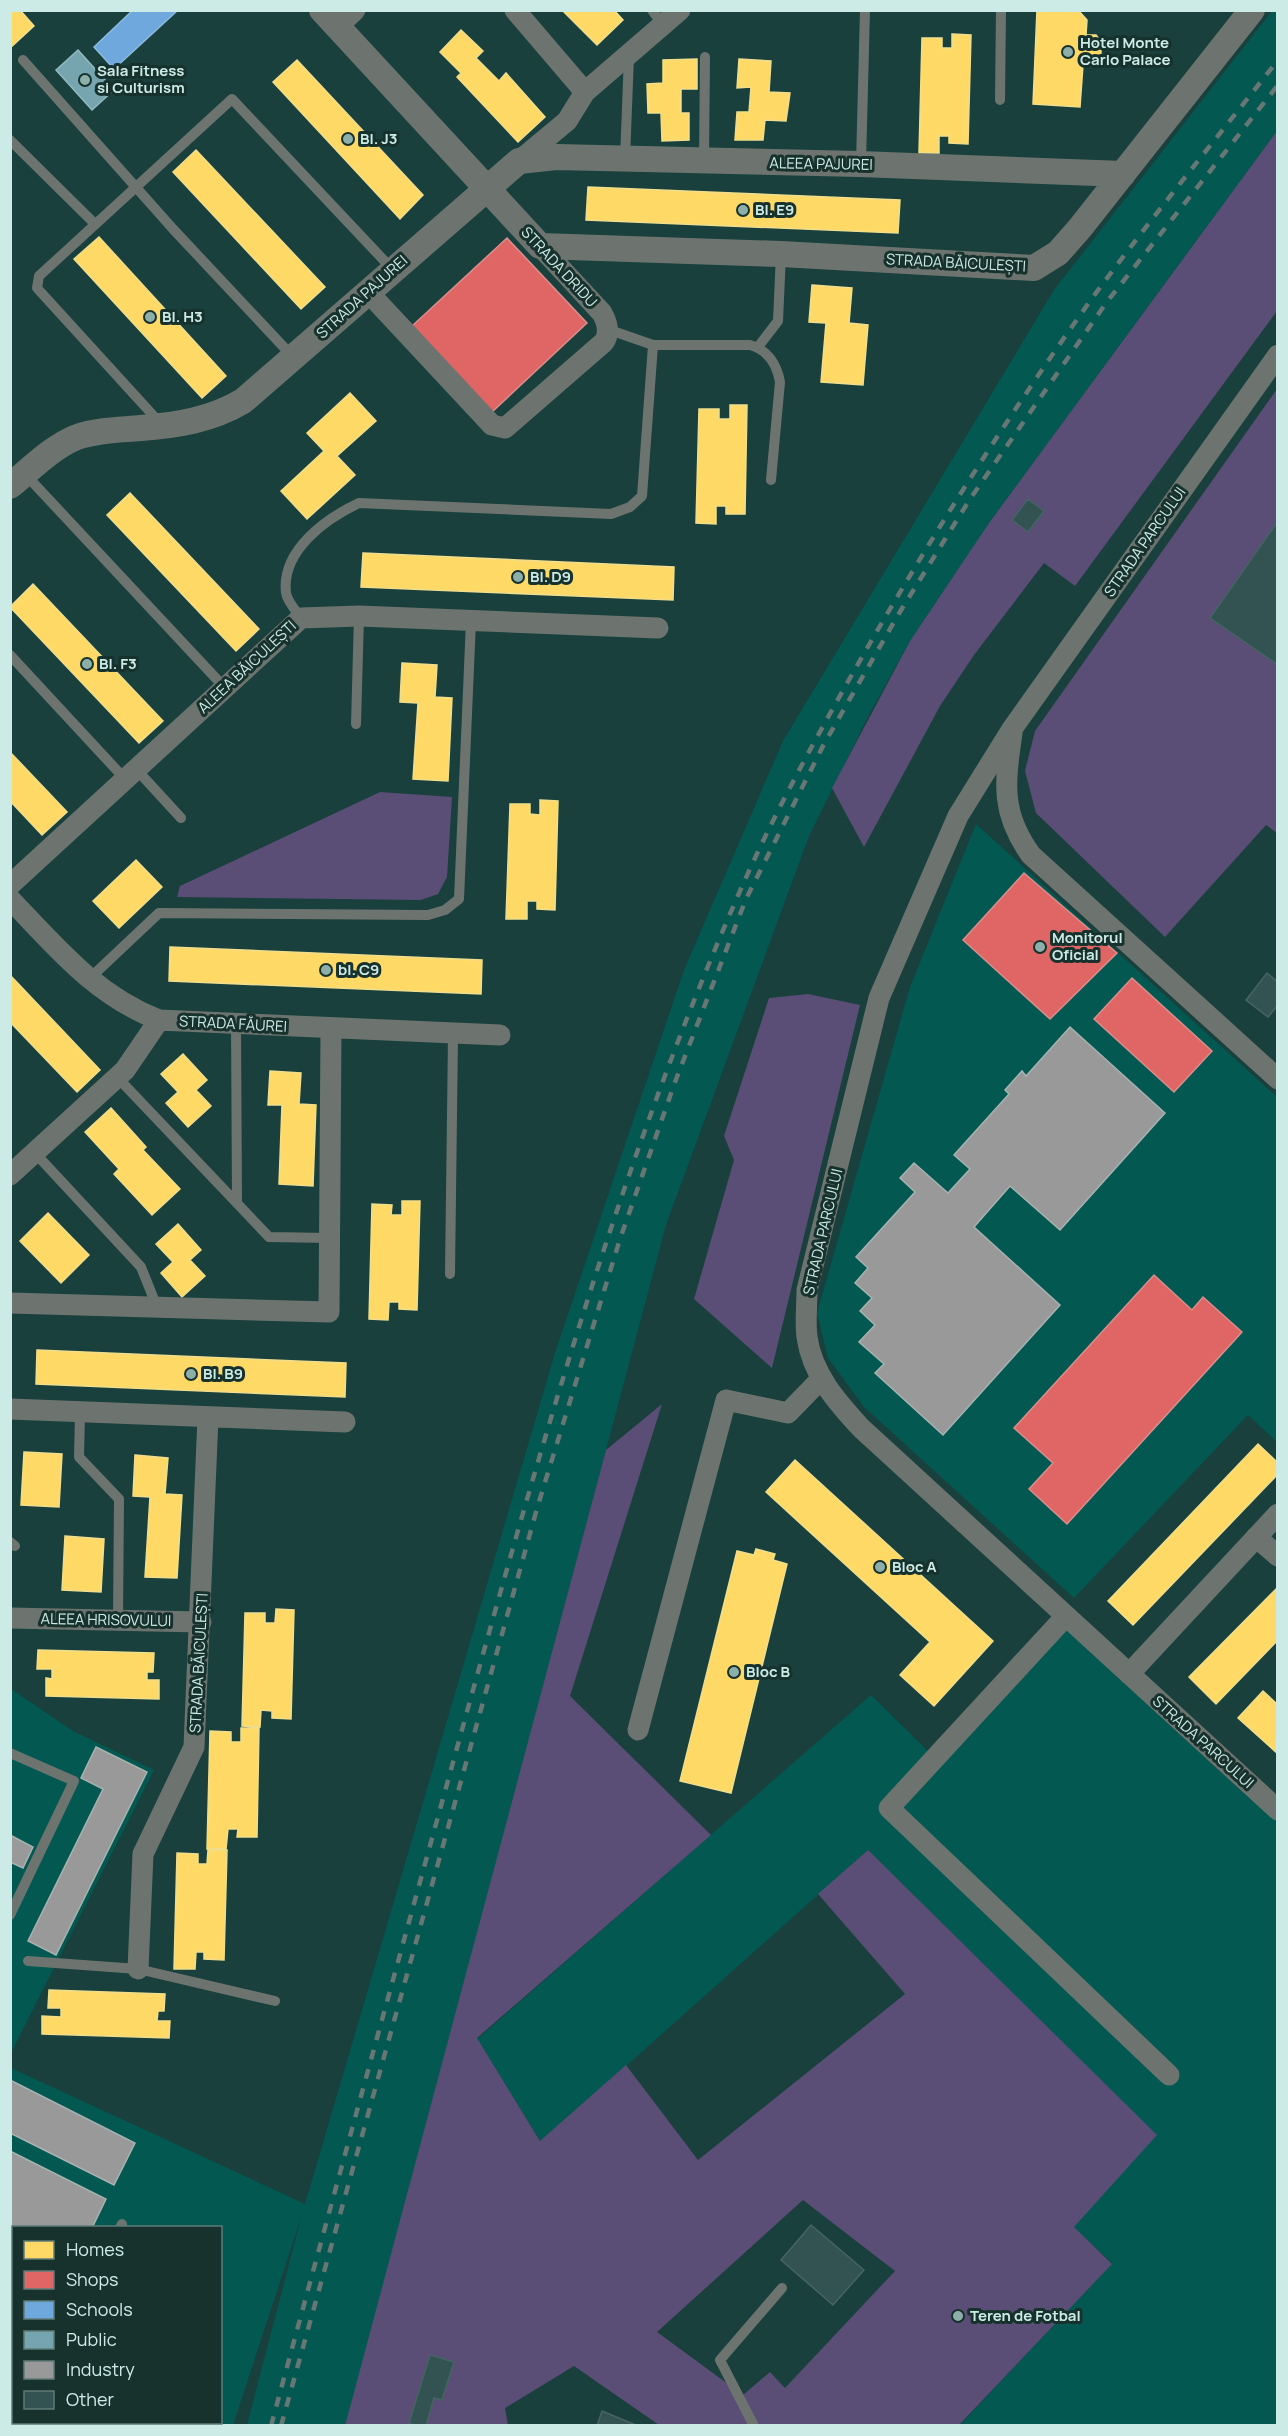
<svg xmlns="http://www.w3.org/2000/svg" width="1288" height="2436" font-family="Manrope,sans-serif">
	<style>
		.built { fill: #035851; fill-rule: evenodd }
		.green { fill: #5a4d76; fill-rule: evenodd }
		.homes { fill: #ffd966; stroke: #f0de8c; stroke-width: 1.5 }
		.shops { fill: #e06666; stroke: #da8e8c; stroke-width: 1.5 }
		.schools { fill: #6fa8dc; stroke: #8bbcdf; stroke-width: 1.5 }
		.public { fill: #76a5af; stroke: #90bac0; stroke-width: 1.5 }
		.industry { fill: #999; stroke: #a8b2b0; stroke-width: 1.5 }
		.building { fill: #335353; stroke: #466463; stroke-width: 1.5 }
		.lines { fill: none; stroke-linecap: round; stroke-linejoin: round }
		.service { stroke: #6d746f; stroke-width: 10 }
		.minor { stroke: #6d746f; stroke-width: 21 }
		.tertiary { stroke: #6d746f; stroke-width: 26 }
		.rail { stroke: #687774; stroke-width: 4.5; stroke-dasharray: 10 10; stroke-linecap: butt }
		.poi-dot { fill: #8dafaa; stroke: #17312d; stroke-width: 2 }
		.labels { text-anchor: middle; stroke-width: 6; stroke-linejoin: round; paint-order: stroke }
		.poi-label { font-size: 15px; font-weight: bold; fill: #ccebe6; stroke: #17312d; text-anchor: start }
		.street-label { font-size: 15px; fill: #ccebe6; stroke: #17312d }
	</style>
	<rect width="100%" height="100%" fill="#19403c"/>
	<path class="built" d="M1272,11h5v120l-288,392 -79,118 -40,72 -61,123 -143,389 -320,1200h-99l54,-207 -68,207 -222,1v-358l294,136 250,-851 129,-383 99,-229 271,-451zM14,2228h206v194h-206z
		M976,824l301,273v345l-29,-27 -174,183 -210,-191 -36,-49 -11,-45 93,-326z
		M1066,1616l211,194v615h-317l152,-162 -39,-36 -205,-377 -327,292 -64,-103 394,-344 65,64z
		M11,1689l62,42 81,39 -143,283z"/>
	<path class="green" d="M1277,131v180l-202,275 -31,-23 -70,92 -34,51 -76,141 -32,-59 78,-147 79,-118z
		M1277,389v444l-11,-8 -101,112 -129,-124 -11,-42 10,-40z
		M380,792l72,5 -5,80 -9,17 -17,6 -244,-3 3,-11z
		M808,994l52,11 -88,363 -78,-69 40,-139 -10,-24 45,-138z
		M662,1404l-92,292 141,139 -234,203 63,103 86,-76 72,95 207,-166 -87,-100 50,-44 289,285 -83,92 38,37 -153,161h-300l-85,-59 -69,42 3,17 -163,1 261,-976zM803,2200l92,71 -110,117 -15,-16 -27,23 -86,-63z"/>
	<path class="homes" d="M10,10h10l14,16 -24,22z
		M562,10h52l9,10 -26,25z
		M1037,10h41l9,10 -1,15h10l6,8 -2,18 -7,5 -10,-1 -3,42 -47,-3z
		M461,30l22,21 -7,7 23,23 7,-8 39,44 -27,25 -61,-65 4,-4 -21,-21z
		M952,34l19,1 -3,109 -19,-1v-7h-10v17h-20l3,-115h20v10h10z
		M697,59v30h-16v24h8v27l-27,1 -1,-28h-13l-1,-29 16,-1v-23z
		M739,59l32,2 -2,31 21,1 -4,28 -21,-1 -2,20h-28l2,-28h12l2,-25 -14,1z
		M297,60l126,135 -23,24 -127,-137z
		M196,150l129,137 -24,22 -128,-137z
		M588,187l312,13 -2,33 -312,-13z
		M99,237l127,139 -24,22 -128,-139z
		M812,285l40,3 -3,35 19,2 -5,60 -42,-3 5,-59 -17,-1z
		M350,393l26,28 -39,35 18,19 -48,44 -26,-28 43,-40 -17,-18z
		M730,405h17l-2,109h-19v-8h-10v18l-20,-1 3,-114h20v10h11z
		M130,493l129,136 -23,22 -129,-136z
		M363,553l311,14 -1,33 -312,-13z
		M33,584l130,137 -24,22 -129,-136z
		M402,663l35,2 -2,32 17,1 -4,83 -35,-2 5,-76 -18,-1z
		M10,752l57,60 -25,23 -32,-34z
		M540,800l18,1 -3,109 -18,-1v-8h-10v18h-21l4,-115h20v10l10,1z
		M136,860l26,27 -43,41 -26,-27z
		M170,947l312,13 -1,34 -312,-13z
		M10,975l90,95 -23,22 -67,-70z
		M183,1054l24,26 -11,10 15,16 -23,21 -22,-24 12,-11 -17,-18z
		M270,1071l31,2 -2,31 17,1 -3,81 -34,-2 3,-79h-14z
		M111,1108l35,39 -3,3 37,39 -28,26 -38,-41 5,-5 -34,-37z
		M402,1201h18l-3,109 -18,-1v-7h-10l-1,18 -19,-1 3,-115 20,1 -1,10h11z
		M48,1213l41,42 -28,28 -41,-42z
		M178,1224l23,26 -11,10 15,16 -23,21 -21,-24 12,-11 -17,-18z
		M37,1350l309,13 -1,34 -309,-13z
		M1258,1444l20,19v11l-145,151 -25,-24z
		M24,1452l38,2 -3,53 -38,-2z
		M135,1455l33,3 -3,36 17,1 -5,83 -32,-1 5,-80 -17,-1z
		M795,1460l198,181 -59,65 -34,-31 30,-33 -164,-150z
		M65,1536l39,3 -3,53 -39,-2z
		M756,1549l19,5 -2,6 14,4 -56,229 -51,-12 57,-230 17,4z
		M1278,1587v53l-62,64 -27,-27z
		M276,1609l18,1 -3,109 -19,-1v-7l-11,-1 -1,17 -18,-1 3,-113h20v10h10z
		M38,1650l116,3 -1,19h-6v8h12v19l-113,-3v-18l6,1v-10h-15z
		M1263,1691l15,14v49l-40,-36z
		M241,1728h18l-2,109h-20l1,-8h-10l-2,20h-19l3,-118 21,1v10h10z
		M208,1850h19l-3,110 -20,-1v-7h-8l-1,17h-21l3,-116 21,1v10h9z
		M49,1990l116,4 -1,17h-6l-1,10h13l-1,17 -127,-4v-18l19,1v-9h-13z"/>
	<path class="shops" d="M507,238l80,85 -96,90 -80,-86z
		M1024,873l93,80 -67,66 -87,-79z
		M1132,978l80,73 -38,41 -80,-73z
		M1154,1275l38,35 11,-13 39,35 -175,192 -38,-35 24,-26 -39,-35z"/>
	<path class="schools" d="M133,10h45l-64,59 -20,-22z"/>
	<path class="public" d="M78,50l36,40 -22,20 -36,-40z"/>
	<path class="industry" d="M1070,1027l95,86 -105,117 -50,-44 -36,41 86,78 -117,130 -68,-62 9,-9 -25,-22 16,-17 -15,-14 12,-13 -17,-15 13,-15 -12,-11 59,-65 -15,-14 14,-15 34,30 22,-24 -16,-14 55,-61 -4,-4 17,-19 4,5z
		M96,1747l51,25 -91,183 -28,-14 75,-152 -22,-11z
		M10,1835l23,12 -10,21 -13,-6z
		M10,2080l125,63 -21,42 -104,-52z
		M10,2151l96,48 -14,29h-78v156l-4,6z"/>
	<path class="building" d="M1028,499l16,12 -16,21 -16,-12z
		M1278,521v144l-68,-47z
		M1267,973l11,9v23l-10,12 -22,-17z
		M811,2225l53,45 -31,35 -52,-45z
		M430,2355l24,7 -12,38 -8,-2 -8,28h-10l-7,-3z
		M602,2411l36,15h-41z"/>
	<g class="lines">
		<path class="service" d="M652,10l11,15
			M23,60l150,169 121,129
			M1000,100l1,-90
			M10,140l85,84
			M625,159l4,-103
			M704,161l1,-104
			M861,163l4,-153
			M607,329l46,16h97c18,5 27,20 30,37l-9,98
			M758,347l20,-26 3,-67
			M161,424l-124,-136 2,-12 193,-177 161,171
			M25,474l200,214
			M301,618c-5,-7 -14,-17 -15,-25 -5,-42 39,-74 73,-90l252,11 19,-7 12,-11 11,-151
			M10,655l115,124
			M356,724l3,-108
			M136,769l45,49
			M89,979l70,-66 269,2 17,-5 14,-11 12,-278
			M236,1024l1,179
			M117,1077l152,160 61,1
			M35,1153l106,114 16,40
			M450,1274l3,-240
			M80,1413l-1,44 40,42 -1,120
			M10,1542l5,4
			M10,1753l64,28 -64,134
			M28,1961l110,8 137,32
			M120,2228l2,-4
			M18,2426l1,-4
			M754,2426l-34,-66 62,-72"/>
		<path class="minor" d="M515,10l70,82 -18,29 -48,40
			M337,27l18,-17
			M585,92l95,-82
			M368,292l124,133 13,3 99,-86c6,-9 3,-20 -2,-29l-62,-67
			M1278,355l-266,374 -54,87 -79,182 -72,292c0,16 -2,32 0,47 5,37 30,65 54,91l417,382
			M1012,733c-7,50 -12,79 19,122l247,224
			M10,885l291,-267 58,-2 299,12
			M10,899c47,49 85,96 149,121l341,15
			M10,1175l115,-105 34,-50
			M10,1303l319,9 2,-284
			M10,1409l335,13
			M1256,1537l22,19
			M1066,1616l-177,192 280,267
			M10,1618l191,4
			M1129,1674l149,-160
			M638,1730l88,-330 62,13 33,-34
			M138,1969l5,-115 51,-107 14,-330"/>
		<path class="tertiary" d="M322,10l218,236 241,8 253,14 24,-15 22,-25 172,-218
			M10,486c21,-17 42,-39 67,-49 21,-7 43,-7 64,-9 37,-3 70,-8 102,-27l276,-240 37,-4 304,7 263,10"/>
		<path class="rail" d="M271,2426c65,-240 131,-479 197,-718 77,-277 156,-554 272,-817 33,-75 73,-148 114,-220 73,-128 153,-254 239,-374 59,-80 123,-158 185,-237
			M281,2426l257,-921 82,-266 55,-157 71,-183 78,-155 74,-129 72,-116 136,-196 172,-218"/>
	</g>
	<g class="poi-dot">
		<circle cx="1068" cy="52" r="6"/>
		<circle cx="85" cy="80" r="6"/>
		<circle cx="348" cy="139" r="6"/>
		<circle cx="743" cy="210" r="6"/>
		<circle cx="150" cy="317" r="6"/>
		<circle cx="518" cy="577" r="6"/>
		<circle cx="87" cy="664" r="6"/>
		<circle cx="1040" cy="947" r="6"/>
		<circle cx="326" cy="970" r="6"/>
		<circle cx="191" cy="1374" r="6"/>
		<circle cx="880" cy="1567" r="6"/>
		<circle cx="734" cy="1672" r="6"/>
		<circle cx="958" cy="2316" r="6"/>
	</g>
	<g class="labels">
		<g class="poi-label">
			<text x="1080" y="48">Hotel Monte<tspan x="1080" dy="17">Carlo Palace</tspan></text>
			<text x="97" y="76">Sala Fitness<tspan x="97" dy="17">si Culturism</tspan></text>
			<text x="360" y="144">Bl. J3</text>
			<text x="755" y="215">Bl. E9</text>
			<text x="162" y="322">Bl. H3</text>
			<text x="530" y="582">Bl. D9</text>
			<text x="99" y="669">Bl. F3</text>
			<text x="1052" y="943">Monitorul<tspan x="1052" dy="17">Oficial</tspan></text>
			<text x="338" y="975">bl. C9</text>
			<text x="203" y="1379">Bl. B9</text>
			<text x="892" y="1572">Bloc A</text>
			<text x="746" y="1677">Bloc B</text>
			<text x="970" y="2321">Teren de Fotbal</text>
		</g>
		<g class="street-label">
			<text transform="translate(821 164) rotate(1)" y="5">ALEEA PAJUREI</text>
			<text transform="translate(956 263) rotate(3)" y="5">STRADA BĂICULEȘTI</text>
			<text transform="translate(559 267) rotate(47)" y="5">STRADA DRIDU</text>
			<text transform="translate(362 297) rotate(-42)" y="5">STRADA PAJUREI</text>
			<text transform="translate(1145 542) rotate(-55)" y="5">STRADA PARCULUI</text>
			<text transform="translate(247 667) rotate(-43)" y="5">ALEEA BĂICULEȘTI</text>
			<text transform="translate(233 1024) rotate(3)" y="5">STRADA FĂUREI</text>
			<text transform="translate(823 1232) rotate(-77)" y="5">STRADA PARCULUI</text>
			<text transform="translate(106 1620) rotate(1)" y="5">ALEEA HRISOVULUI</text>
			<text transform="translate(199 1663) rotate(-87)" y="5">STRADA BĂICULEȘTI</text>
			<text transform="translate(1203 1742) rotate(42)" y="5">STRADA PARCULUI</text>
		</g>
	</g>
	<rect width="1288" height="2436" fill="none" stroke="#ccebe6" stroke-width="24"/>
	<rect x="12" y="2226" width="210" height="198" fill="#17312d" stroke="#5f7b77" stroke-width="1.5"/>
	<rect x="24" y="2241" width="30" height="18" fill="#ffd966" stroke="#5f7b77" stroke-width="1.5"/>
	<text x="66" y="2256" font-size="18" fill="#ccebe6">Homes</text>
	<rect x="24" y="2271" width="30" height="18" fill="#e06666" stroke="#5f7b77" stroke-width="1.5"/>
	<text x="66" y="2286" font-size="18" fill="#ccebe6">Shops</text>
	<rect x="24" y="2301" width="30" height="18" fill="#6fa8dc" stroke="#5f7b77" stroke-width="1.5"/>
	<text x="66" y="2316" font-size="18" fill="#ccebe6">Schools</text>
	<rect x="24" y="2331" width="30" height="18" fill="#76a5af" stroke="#5f7b77" stroke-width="1.5"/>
	<text x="66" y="2346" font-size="18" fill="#ccebe6">Public</text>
	<rect x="24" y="2361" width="30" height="18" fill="#999999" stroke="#5f7b77" stroke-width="1.5"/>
	<text x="66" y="2376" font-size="18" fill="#ccebe6">Industry</text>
	<rect x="24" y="2391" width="30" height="18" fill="#335353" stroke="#5f7b77" stroke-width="1.5"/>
	<text x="66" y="2406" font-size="18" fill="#ccebe6">Other</text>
</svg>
